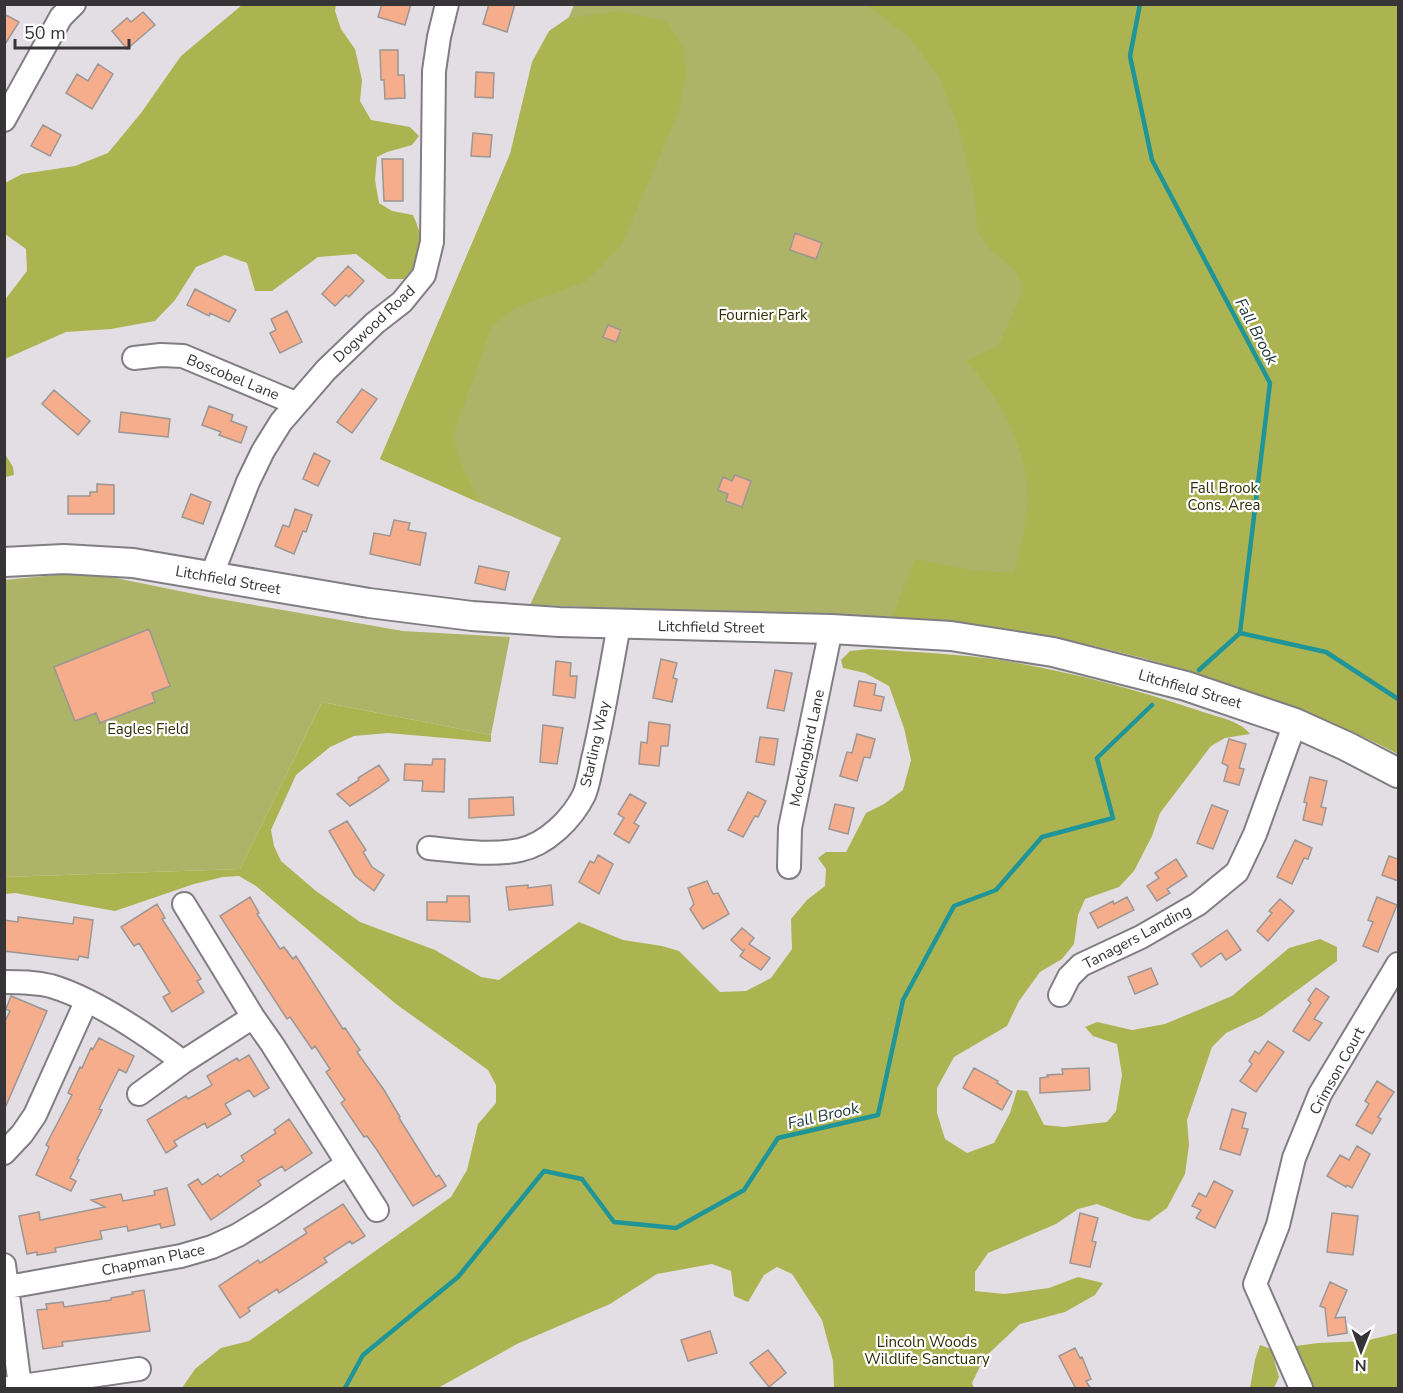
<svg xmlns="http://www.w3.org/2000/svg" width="1403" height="1393" font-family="'Nunito Sans',sans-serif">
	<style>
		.green { fill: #aeb467 }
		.forest { fill: #acb452 }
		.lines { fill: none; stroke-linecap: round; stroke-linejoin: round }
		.stream { stroke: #1f9598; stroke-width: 4.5 }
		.building { fill: #f6ad8c; stroke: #9c9694; stroke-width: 1.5 }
		.minor-casing { stroke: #817e83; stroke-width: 26 }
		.major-casing { stroke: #817e83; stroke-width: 32 }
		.minor { stroke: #fff; stroke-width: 22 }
		.major { stroke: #fff; stroke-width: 28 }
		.labels { text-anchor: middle; stroke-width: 4.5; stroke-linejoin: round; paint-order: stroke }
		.park-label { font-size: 15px; fill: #2d3005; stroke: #fff }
		.street-label { font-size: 15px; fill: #363436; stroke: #fff }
		.water-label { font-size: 16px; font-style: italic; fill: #1c3535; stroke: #fff }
	</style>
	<rect width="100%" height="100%" fill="#e2dee3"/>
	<path class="green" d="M574,5h824v749c-33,-18 -68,-32 -103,-46 -116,-46 -237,-75 -361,-88 -50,-5 -100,-5 -150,-7 -84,-2 -169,-5 -254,-8l31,-67 -181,-79z
		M86,572l123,25 194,34 107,6 -19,98 -169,-33 -82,167 -235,8 -1,-297z"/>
	<path class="forest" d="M242,5h94l-1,6 6,18 14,20 7,31 -2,21 11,19 39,7 9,9 -7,9 -25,7 -10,5 -2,23 4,23 13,8 21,4c13,29 12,41 -9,64h-16l-32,-25 -38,3 -46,34h-17l-8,-28 -22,-8 -29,12 -21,33 -20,21 -44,8 -45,3 -61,27 -1,-58 23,-30 -1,-22 -21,-15v-51l17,-9 53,-8 33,-13 33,-40 40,-57z
		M866,5h532v749c-33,-18 -68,-32 -103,-46 -129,-51 -265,-83 -403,-91l23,-58 61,12 38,2c5,-21 11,-42 13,-64 6,-51 -27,-112 -61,-148l33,-16 24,-56 -8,-19 -25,-20 -13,-20 -2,-31 -15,-66 -20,-54 -30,-41z
		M619,11l48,10 16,26 3,25 -7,39 -57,133 -35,37 -69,26 -26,19 -39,111 7,24 20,42 -100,-44 130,-305 22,-92 17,-31 19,-13z
		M5,454l8,13 1,8 -9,2z
		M869,649c46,3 92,5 137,12 65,11 129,28 191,49 16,6 43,10 53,24l-25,4 -14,8 -51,67 -8,23 -18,35 -15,16 -34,12 -7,16 -4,29 -12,15 -22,13 -21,29 -12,25 -53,31 -17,31v25l8,26 22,14 27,-10 16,-30 7,-23 10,1 17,34 20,2 43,-5 9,-11 6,-36 -5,-31 -24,-8 -8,-9 12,-5 35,8 33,-6 67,-28 57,-48 31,-9 17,8v14l-75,55 -36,17 -14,14 -25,73 2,25 -4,29 -18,34 -18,13 -15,-3 -37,-14 -19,5 -22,15 -68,29 -13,19v19l29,3 45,-6 29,-11 25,6 -8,12 -30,17 -45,12 -36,34 -12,25 2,5h-140l-1,-27 -11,-41 -30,-46 -15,-7 -13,8 -16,27 -14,-6 -3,-25 -19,-7 -55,10 -47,30 -93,40 -79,44h-256l13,-19 26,-21 28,-7 202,-144 16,-27 11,-46 18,-21v-18l-8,-15 -92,-66 -140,-118 -17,-10 -16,1 -29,7 -79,27 -100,-18 -10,1v-17l235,-8 82,-167 169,33v7l-103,-9 -34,3 -24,11 -34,28 -25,55 3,16 7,15 35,30 44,31 75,28 46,27 18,3 80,-58 44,18 39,6 17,5 41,41 26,-1 25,-13 21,-29 -1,-30 16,-19 18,-14 1,-17 -8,-11 8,-6h20l20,-39 18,-9 19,-14 8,-30 -7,-32 -15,-42 -24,-13 -22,-5 -2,-8 9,-9z
		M1398,1333v55h-84c-12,-13 -21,-23 -18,-42l22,-3 47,-2z
		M1260,1345l11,4 8,28 -5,11h-24l5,-28z"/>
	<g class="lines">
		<path class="stream" d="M1140,4l-10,52 22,104 118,223 -30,250 -41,37
			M1240,633l86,19 72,47
			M345,1388l18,-33 95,-78 86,-106 38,8 32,43 62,6 68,-38 34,-52 100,-23 25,-115 51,-94 42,-16 46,-53 71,-19 -16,-60 55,-53"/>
	</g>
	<path class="building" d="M382,4h29l-6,21 -27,-8z
		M489,4h26l-8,28 -24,-8z
		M143,12l12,13 -28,24 -15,-18 15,-13 4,4z
		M4,14l15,8 -15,24z
		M380,50h18v25h6l1,23 -20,1 -1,-19h-3z
		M98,64l15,10 -21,35 -26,-16 11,-19 11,7z
		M476,72l18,1 -1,25 -18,-1z
		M43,125l18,10 -11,21 -19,-10z
		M473,133l19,2 -2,22 -19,-1z
		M382,159h21v42h-19z
		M795,233l27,10 -6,16 -26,-9z
		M348,266l16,15 -15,16 -3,-2 -11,11 -13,-12z
		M195,289l41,21 -7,12 -19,-9 -1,3 -22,-11z
		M287,311l15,31 -22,11 -10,-20 6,-3 -5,-11z
		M608,325l13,5 -5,12 -13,-5z
		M362,389l15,10 -25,34 -15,-11z
		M54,390l36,31 -12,14 -36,-31z
		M209,406l24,9 -2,6 16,6 -6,16 -22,-8 2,-3 -19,-7z
		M121,412l49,7 -2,18 -49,-5z
		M314,453l16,8 -12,25 -15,-7z
		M735,475l16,6 -9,26 -16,-6 2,-7 -10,-4 5,-13 9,4z
		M97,484l17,1v29h-46v-18h22v-4h7z
		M191,494l20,8 -8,22 -21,-7z
		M295,509l17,6 -6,17 -3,-1 -9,23 -19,-8 8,-21 6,2z
		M394,520l16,3 -2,7 18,3 -6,32 -50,-11 4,-21 16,3z
		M479,566l30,6 -4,18 -30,-7z
		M149,629l21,57 -18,7 3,9 -55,21 -4,-10 -21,8 -21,-54z
		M661,659l16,4 -4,15 4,1 -5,23 -19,-4z
		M556,661l15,2 -1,13h7l-2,22 -22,-3z
		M775,670l17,3 -8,38 -17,-3z
		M859,681l17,3 -2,11 10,2 -3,14 -27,-5z
		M649,722l21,3 -2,21h-7l-2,20 -20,-2 2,-22 6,1z
		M543,725l20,3 -6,36 -17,-2z
		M857,734l18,5 -5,19 -6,-1 -7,24 -17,-5 7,-24 5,1z
		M760,737l18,2 -4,26 -18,-3z
		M1229,739l17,5 -7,24 5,1 -5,16 -15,-4 4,-15 -6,-3z
		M433,759h12l-1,33 -22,-1 1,-10 -19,-1 1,-16 27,1z
		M379,765l10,15 -12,9 -27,17 -13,-12 22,-14 -1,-2z
		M1310,777l17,4 -6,26 5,1 -4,17 -19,-5 4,-17 -3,-1z
		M748,792l18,9 -8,16 -3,-1 -12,21 -15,-7z
		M630,794l16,9 -12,20 5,3 -10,17 -15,-9 10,-16 -6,-4z
		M513,797l1,18 -45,3v-19z
		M835,804l19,4 -6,26 -19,-5z
		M1212,805l16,6 -15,38 -16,-6z
		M347,821l19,29 -3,2 9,15 12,8 -10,16 -19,-15 -26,-45z
		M1295,840l17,8 -4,11 -4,-1 -12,26 -15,-7z
		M598,855l15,9 -14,30 -20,-12 11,-21 4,2z
		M1389,856l9,3v22l-16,-6z
		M1176,859l11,17 -20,13 3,4 -13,8 -10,-15 12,-8 -4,-5z
		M707,881l6,13 5,-1 11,21 -26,15 -13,-20 4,-5 -6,-16z
		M528,885v3l23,-3 2,20 -44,5 -3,-23z
		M447,896h22l1,26 -43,-2v-18h20z
		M250,897l9,16 -2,1 23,35 4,-2 9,12 3,-3 47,73 2,-1 15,22 -3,2 27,38 16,27 -1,1 37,59 3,-2 7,11 -33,20 -36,-56 -10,-14 -3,1 -23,-34 4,-3 -19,-28 4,-3 -15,-23 -3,3 -22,-32 -3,2 -67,-103z
		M1127,897l7,13 -36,18 -8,-15 23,-12 1,3z
		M1377,897l20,8 -19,47 -15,-6 10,-24 -5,-2z
		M1280,899l14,12 -26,30 -11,-10 15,-18 -3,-2z
		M157,904l8,14 -3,1 39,60 -4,2 7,11 -32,20 -9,-15 7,-4 -31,-50 -5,3 -13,-19z
		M18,917l55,7 1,-7 19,3 -5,38 -9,-2 -1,4 -74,-9v-31l14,2z
		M742,928l12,10 -5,6 21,14 -9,12 -21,-14 5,-7 -2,2 -12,-11z
		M1227,930l14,20 -15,10 -5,-7 -20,14 -9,-13z
		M1151,968l7,16 -23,10 -7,-17z
		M1316,988l13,9 -15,22 8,4 -13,18 -16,-10 18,-28 -3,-3z
		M11,996l36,15 -42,97 -1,-85 6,-12 -4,-2z
		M99,1038l35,18 -8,17 -7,-4 -20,40 3,1 -25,49 2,1 -9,18 6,3 -5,10 -35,-16 13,-28 -3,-2 26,-50 -4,-2 12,-26 2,1 9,-20 2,1z
		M1268,1041l16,11 -28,40 -16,-11 12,-17 -3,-3 6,-10 4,3z
		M249,1055l20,33 -15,9 -5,-7 -24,14 6,10 -24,14 -2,-5 -31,18 3,5 -11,7 -19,-33 39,-24 2,3 24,-14 -5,-9 30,-18 2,3z
		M974,1068l24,13 -1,2 15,9 -10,18 -39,-22z
		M1089,1068l1,22 -50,3v-15l8,-1 -1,-2 16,-1 -1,-5z
		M1377,1081l17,11 -16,25 3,2 -9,15 -16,-9 13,-21 -4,-3z
		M1232,1109l14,4 -4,15 6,1 -8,26 -20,-6z
		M289,1119l23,34 -27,18 -3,-5 -24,15 3,4 -50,35 -23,-35 10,-6 4,6 16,-11 2,3 24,-16 -3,-5 35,-23 -2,-3z
		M1357,1146l13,8 -18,34 -5,-3 -1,2 -19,-11 13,-21 9,5z
		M1214,1181l19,10 -18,37 -19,-10 5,-8 -9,-4 7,-13 7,4z
		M167,1188l8,37 -14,3 -1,-4 -32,7 -1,-5 -27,5 2,8 -47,9 1,4 -19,3v-3l-10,2 -8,-38 20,-4 1,8 65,-13 -14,-7 30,-6 2,7 32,-6 -1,-4z
		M343,1204l22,32 -13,8 -2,-3 -26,17 3,4 -48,31 -2,-4 -29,19 2,3 -10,7 -21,-32 39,-26 2,3 47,-30 -3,-4z
		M1080,1213l18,5 -6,23 4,1 -6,25 -20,-4z
		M1332,1213l26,3 -5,39 -26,-3z
		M1330,1282l17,8 -12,28 10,-1 2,16 -19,3 -3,-28 -5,-2z
		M144,1290l6,41 -88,11 1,4 -20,3 -6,-39 10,-1 -1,-5 17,-2 1,5 47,-7v-2l22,-4 -1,-2z
		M710,1331l7,22 -29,8 -7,-21z
		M1075,1348l5,10 2,-1 9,22 -5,2 5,8h-15l-17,-33z
		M768,1350l18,23 -17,14 -19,-24z"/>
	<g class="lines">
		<defs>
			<path id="minor" d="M4,120l57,-103 13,-13
				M134,358l27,-3 22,1 112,47
				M211,577l37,-95 15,-31 18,-29 45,-52 49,-47 27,-21 22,-27 8,-33 2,-171 5,-34 8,-33
				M429,848c30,3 61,8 91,2 27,-6 52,-31 64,-55 5,-12 7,-28 10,-40 10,-43 17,-87 25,-130
				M789,867l1,-39 41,-199
				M184,904l69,113 19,27 105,166
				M4,982c16,0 31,0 47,4 44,13 96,49 132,76
				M1060,995l9,-18 12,-12 60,-28 57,-33 39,-32 18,-38 40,-111
				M139,1094l44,-32 70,-45
				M4,1153l18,-19 13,-19 51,-113
				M4,1265l16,121
				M8,1287l173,-31 31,-9 26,-12 31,-19 78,-52
				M8,1388l131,-19
				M1301,1388l-46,-104 23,-59 16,-67 26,-64 78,-130"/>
			<path id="major" d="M4,562l60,-3 69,4 236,40 103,13 87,6 272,7 120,7 102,16 133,34 109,37 51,23 52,27"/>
		</defs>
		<use href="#minor" class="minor-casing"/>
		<use href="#major" class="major-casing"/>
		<use href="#minor" class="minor"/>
		<use href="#major" class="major"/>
	</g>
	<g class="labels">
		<g class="park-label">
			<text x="763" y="320">Fournier Park</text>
			<text x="1224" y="493">Fall Brook<tspan x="1224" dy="17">Cons. Area</tspan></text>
			<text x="148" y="734">Eagles Field</text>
			<text x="927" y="1347">Lincoln Woods<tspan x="927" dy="17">Wildlife Sanctuary</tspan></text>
		</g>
		<g class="street-label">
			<text transform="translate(374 324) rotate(-43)" y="5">Dogwood Road</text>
			<text transform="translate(233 377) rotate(22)" y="5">Boscobel Lane</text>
			<text transform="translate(228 580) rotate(10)" y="5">Litchfield Street</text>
			<text transform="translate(711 627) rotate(1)" y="5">Litchfield Street</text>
			<text transform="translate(1190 689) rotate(16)" y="5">Litchfield Street</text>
			<text transform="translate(595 744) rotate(-77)" y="5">Starling Way</text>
			<text transform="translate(807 748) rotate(-78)" y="5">Mockingbird Lane</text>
			<text transform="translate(1137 937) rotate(-28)" y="5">Tanagers Landing</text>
			<text transform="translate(1337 1071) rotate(-61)" y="5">Crimson Court</text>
			<text transform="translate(153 1260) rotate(-12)" y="5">Chapman Place</text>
		</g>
		<g class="water-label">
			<text transform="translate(1257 331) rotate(62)" y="6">Fall Brook</text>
			<text transform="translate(823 1115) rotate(-13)" y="6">Fall Brook</text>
		</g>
	</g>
	<rect width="1403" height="1393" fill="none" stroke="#363436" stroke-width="12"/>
	<g transform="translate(1361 1351) rotate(181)" stroke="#ffffff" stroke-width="4.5" paint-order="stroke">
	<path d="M0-4.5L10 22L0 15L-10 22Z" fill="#363436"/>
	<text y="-9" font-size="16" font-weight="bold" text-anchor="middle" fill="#363436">N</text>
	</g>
	<path d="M15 39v9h114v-9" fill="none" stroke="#363436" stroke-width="3"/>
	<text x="24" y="39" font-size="18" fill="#363436" stroke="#ffffff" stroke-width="4.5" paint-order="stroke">50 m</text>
</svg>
